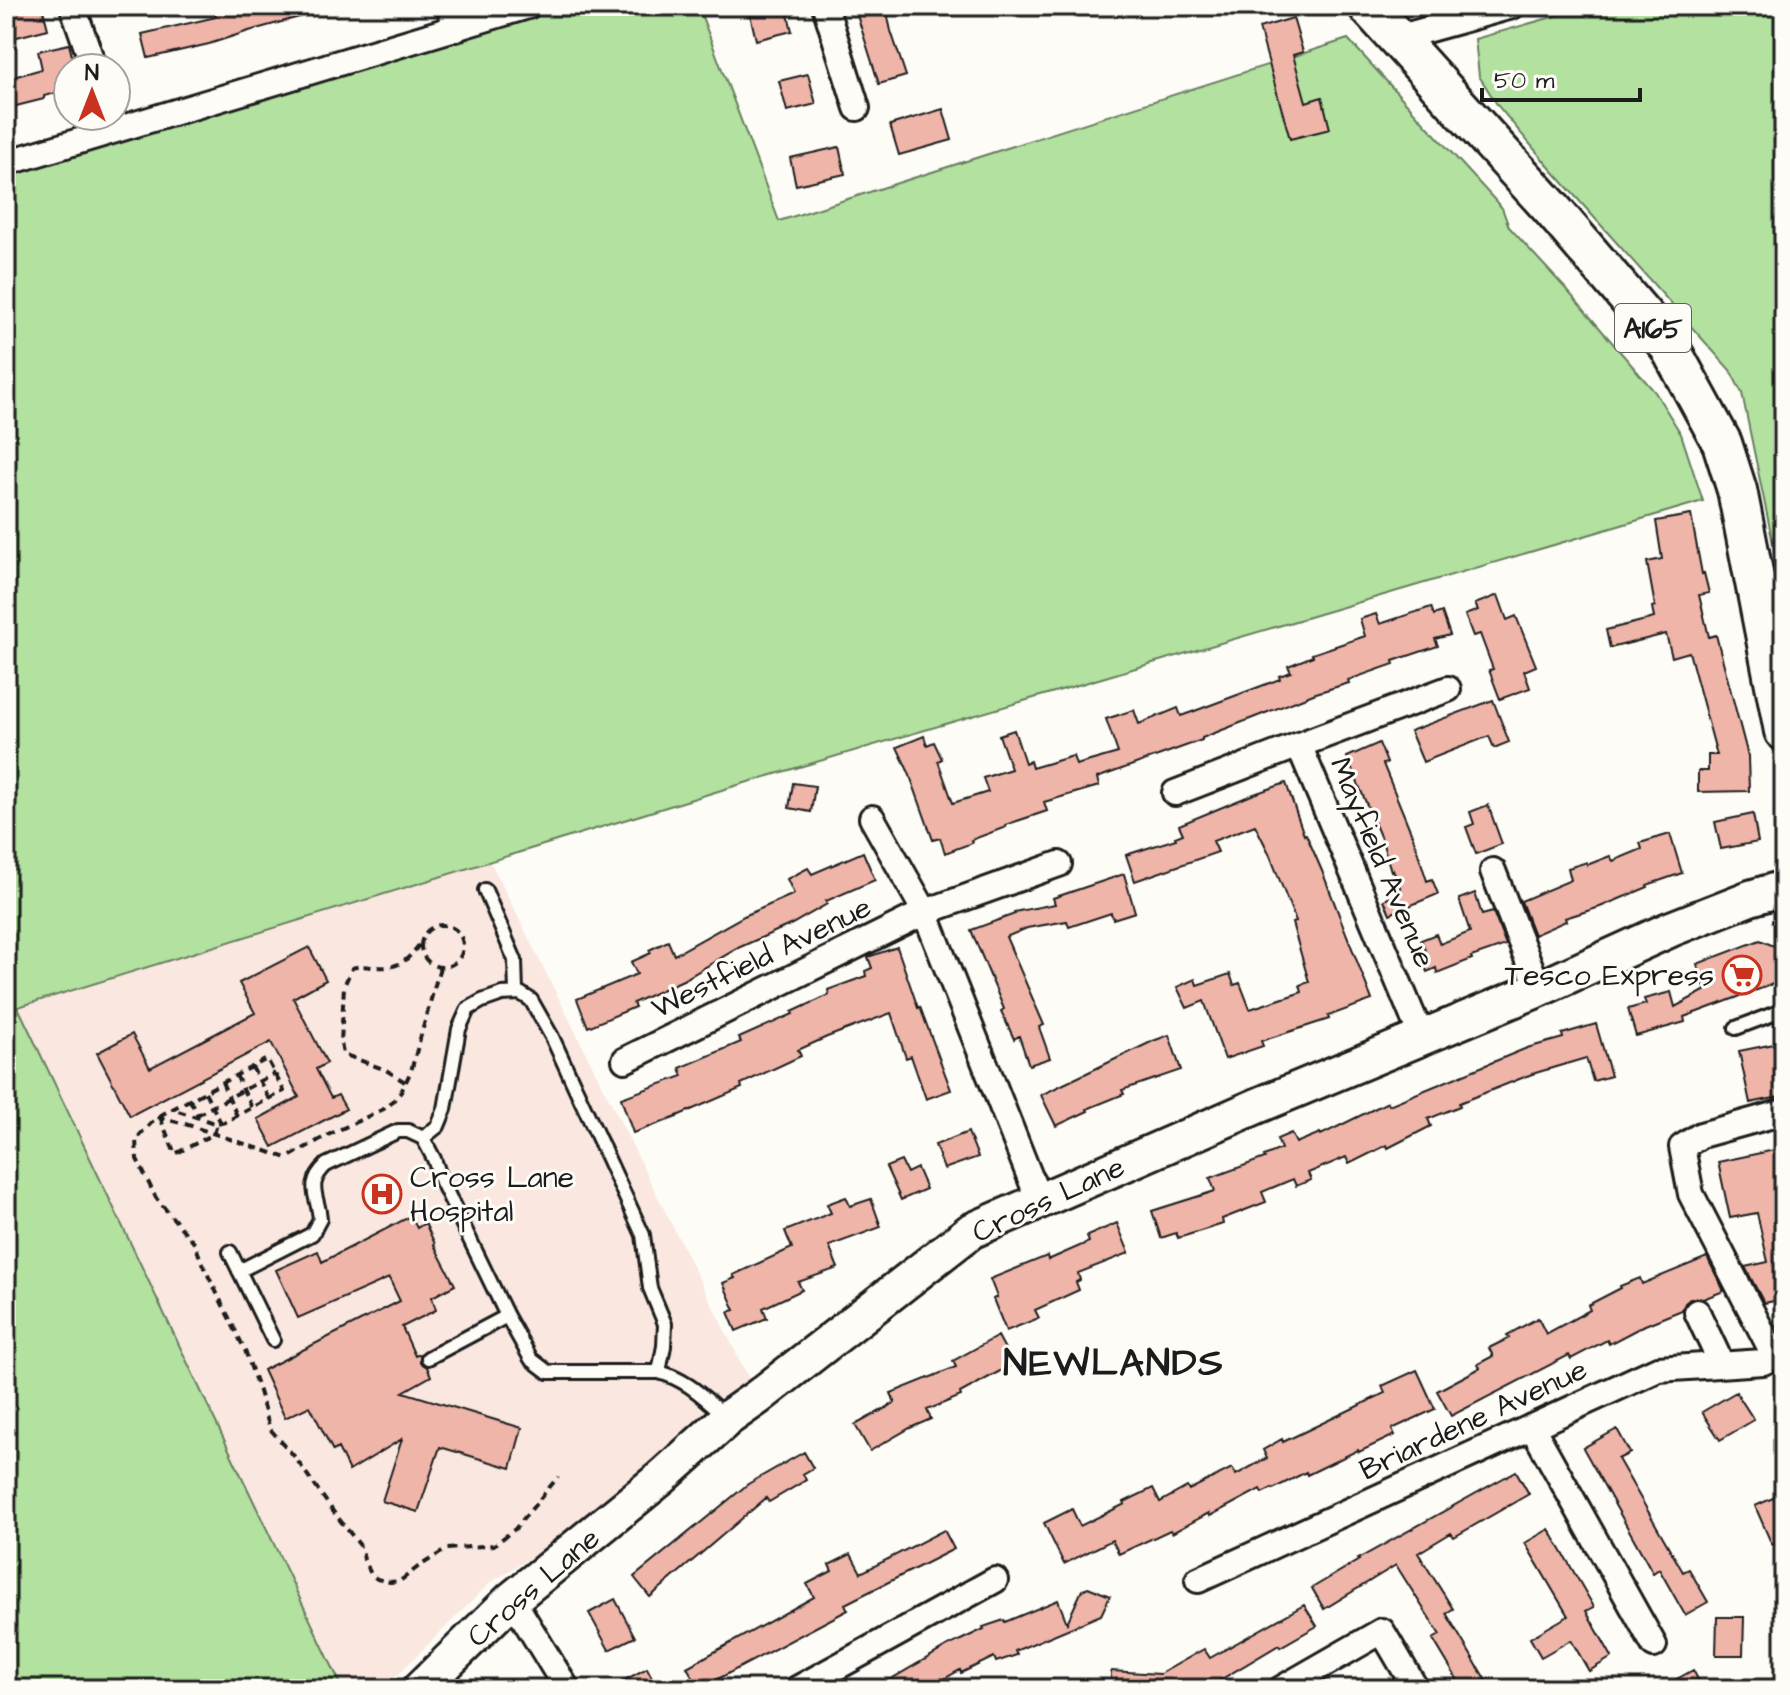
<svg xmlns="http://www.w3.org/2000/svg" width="1790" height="1695" font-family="'Architects Daughter',sans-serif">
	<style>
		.built { fill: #f9e7e0 }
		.green { fill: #b2e1a0; stroke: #677e5e; stroke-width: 2 }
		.building { fill: #efb5a9; stroke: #1c1c1c; stroke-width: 2 }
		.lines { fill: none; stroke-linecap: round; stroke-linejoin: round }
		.lane-casing { stroke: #1c1c1c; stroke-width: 18 }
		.street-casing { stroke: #1c1c1c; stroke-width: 30 }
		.secondary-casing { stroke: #1c1c1c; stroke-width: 40 }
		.primary-casing { stroke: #1c1c1c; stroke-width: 44 }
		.path { stroke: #1c1c1c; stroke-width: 4; stroke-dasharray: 8 6; stroke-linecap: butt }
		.lane { stroke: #fdfcf7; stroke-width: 12 }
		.street { stroke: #fdfcf7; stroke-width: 24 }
		.secondary { stroke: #fdfcf7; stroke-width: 34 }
		.primary { stroke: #fdfcf7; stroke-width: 38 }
		.labels { text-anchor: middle; stroke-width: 6; stroke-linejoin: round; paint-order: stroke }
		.shield { fill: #fdfcf7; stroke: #605f5e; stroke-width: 2 }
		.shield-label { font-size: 28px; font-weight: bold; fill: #1c1c1c }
		.street-label { font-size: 30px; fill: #1c1c1c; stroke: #fdfcf7 }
		.poi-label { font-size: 30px; fill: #1c1c1c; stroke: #fdfcf7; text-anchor: end }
		.district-label { font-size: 38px; font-weight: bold; letter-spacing: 2px; fill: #1c1c1c; stroke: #fdfcf7 }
	</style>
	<rect width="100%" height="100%" fill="#fdfcf7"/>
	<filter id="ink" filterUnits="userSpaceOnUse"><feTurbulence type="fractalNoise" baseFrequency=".0125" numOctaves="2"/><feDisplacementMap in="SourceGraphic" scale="16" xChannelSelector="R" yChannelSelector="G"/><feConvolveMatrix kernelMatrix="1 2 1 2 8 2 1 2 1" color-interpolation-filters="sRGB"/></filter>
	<g filter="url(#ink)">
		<path class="built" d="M490,861l268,536 -97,81 -170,104 -108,107h-40l-326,-682z"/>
		<path class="green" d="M528,6h170l81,215 569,-182 154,169 7,19 57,62 89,103 26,42 22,67 -975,287 -710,219 325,682h-337v-1526z
			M1591,6h193v591l-42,-204 -12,-23 -179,-201 -53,-63 -19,-30 -4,-37z"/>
		<path class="building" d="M42,6l6,23 -35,9 -6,-23z
			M213,6h107l1,5 -72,20 -40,13 -61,14 -6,-24 74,-17z
			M748,6h38l6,25 -36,9z
			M886,8l5,23 15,45 -27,8 -22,-69z
			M1293,18l10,34 -10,3 13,47 16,-5 8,32 -40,10 -31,-111z
			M69,44l6,24h-7v22l-24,6v3l-32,8 -6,-21v-7l36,-10 -4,-18z
			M808,74l8,30 -29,7 -8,-30z
			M943,109l9,31 -53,15 -9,-30z
			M839,147l6,27 -49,11 -6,-27z
			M1691,515l11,59 2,-1 5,20 -10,2 10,42 7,-2 32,121 1,35 -51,1v-21h10v-16h9l-28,-103 -17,5 -6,-23 -56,14 -4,-18 48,-12 -2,-11 3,-1 -8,-44 15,-3 -6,-38z
			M1498,595l9,25 9,-4 20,50 -12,5 6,17 -30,11 -11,-29 4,-1 -13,-35 -7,2 -8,-21 13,-5 -3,-6z
			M1431,607l3,8 8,-3 8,23 -15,4 3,7 -45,15 1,3 -46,16 1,3 -33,10 -114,45v2l-105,38 2,8 -55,16 3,9 -42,14 1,2 -35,13 1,3 -27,10 -5,-15 -7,2 -24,-67 -12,-26 27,-11 3,9 7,-3 8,17 -4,2 15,42 35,-11 -5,-14 28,-9 -12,-34 15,-5 11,33 5,-2 2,7 41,-12 3,9 42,-12 -12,-34 28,-9 5,14 39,-16 3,8 11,-4 88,-33 -1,-3 12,-4 -3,-6 25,-10 -1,-2 53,-18 -5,-17 16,-5 4,10z
			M1493,700l16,42 -15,6 -5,-12 -66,26 -13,-31z
			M1379,743l8,20 -4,1 30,73 14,44 5,-2 6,15 -48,20 -6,-14 18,-8 -9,-22 -2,1 -9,-30 -35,-84z
			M793,783l22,3 -4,26 -22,-4z
			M1286,783l18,52 2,-1 16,37 50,129 -44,16 1,3 -68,22 2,5 -38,13 -21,-58 -17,7 -10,-21 18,-8 2,6 33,-11 4,11 6,-2 10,26 52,-17 -2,-7 9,-3 -17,-59 4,-1 -27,-69 -14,-28 -42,16 5,11 -83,29 -9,-26 50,-16 -1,-2 8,-3 -4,-9 75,-31z
			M1488,805l14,39 -26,10 -10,-27 8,-3 -4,-12z
			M1753,814l5,28 -37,7 -6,-27z
			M1670,834l12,39 -35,12 1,2 -48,20 -35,11 1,3 -32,14 -13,-34 50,-21 -3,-12 19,-6v3l23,-9 3,5 29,-12 -2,-6z
			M863,852l12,28 -49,21 1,3 -35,20 -54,24 -53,31 -52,24 2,4 -47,20 -11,-28 60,-25 -6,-12 20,-9 -2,-3 19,-9 6,14 70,-39 50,-22 -7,-15 21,-11 4,6z
			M1124,874l11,38 -22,7 -2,-6 -42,14 -2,-6 -40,7 -21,9 38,88 -5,2 11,31 -21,7 -10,-29 -5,3 -13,-28 3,-2 -33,-79 44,-16 -1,-2 41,-8 -2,-6z
			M1475,893l7,22 11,-3 13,33 -35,12 1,2 -35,14 -1,-5 -9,4 -7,-18 6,-2 -5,-12 15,-6 4,10 30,-12 -11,-33z
			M1760,940l14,6 10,24v10l-100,37 1,5 -49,14 -8,-27 18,-5 -2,-5 27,-7 4,15 31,-17 -9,-26z
			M309,947l17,33 -33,18 34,65 -11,6 15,29 7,-3 8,14 -73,38 -15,-28 41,-22 -28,-55 -141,74 -33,-63 35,-19 18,34 105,-55 -16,-30z
			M897,947l21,61 2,-1 31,83 -25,9 -15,-43 -5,2 -15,-45 -64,24 -29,13 3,6 -60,28 1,4 -65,28v1l-44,16 -12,-35 62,-22 -3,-8 61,-26 -2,-4 54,-24 -1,-2 37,-17 -1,-5 38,-14 -1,-5 7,-3 -4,-11z
			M1596,1024l15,52 -18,5 -7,-23 -54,16 -73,29 1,3 -32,13 3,7 -43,22 -1,-3 -38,19 -3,-7 -38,16 3,7 -15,6 -3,-7 -31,13 4,10 -44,17 1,5 -45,14 -2,-5 -15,5 -9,-27 63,-20 -5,-13 55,-20 -1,-2 17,-7 -4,-10 14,-6 5,10 24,-10 1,2 67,-33 1,3 138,-57 36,-10 -1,-4z
			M1169,1035l12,35 -59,20 2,4 -37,15 1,2 -32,15 -15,-31 112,-54z
			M1774,1044l10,52 -34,7 -11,-52z
			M968,1132l10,25 -34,12 -9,-24z
			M1784,1148v151l-20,4 -19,-36 23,-5 -11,-49 -27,5 -12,-56z
			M901,1161l6,12 10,-5 9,21 -25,11 -15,-33z
			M846,1197l4,9 21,-7 10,28 -52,19 9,22 -40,14 4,8 -39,18 4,10 -31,13 -8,-19 7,-2 -12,-27 12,-5 -2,-3 59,-27 -7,-17 46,-18 -4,-9z
			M411,1216l6,12 8,-5 10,21 -1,1 21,40 -23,12 4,13 -34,17 13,29 5,-2v8l7,5 4,9 -28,16 119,36 -11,40 -71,-21 -22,65 -36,-11 20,-62 -53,32 -11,-23 -5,3 -23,-45 -25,12 -22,-48 137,-69 -11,-23 -91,40 -22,-48 42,-19 4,11z
			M1117,1223l12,30 -51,20 2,7 -4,2 3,8 -44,20 4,8 -33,13 -13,-32 4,-2 -7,-18 57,-23 1,4 41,-18 -2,-6z
			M1707,1257l17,34 -21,8 -12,-1 -6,5 -3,7 -37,15 -36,19 -2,-4 -36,19 -2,-4 -118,61 -14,-25 43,-23 -2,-4 15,-8 -4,-8 20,-10 -2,-3 31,-17 8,16 44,-24 -2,-5 33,-17 -1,-2 20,-8 2,6z
			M998,1336l15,28 -53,29 1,3 -34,14 4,9 -21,9 -40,23 -15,-26 40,-22 -4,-10 65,-26 -3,-6z
			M1417,1370l18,39 -43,20 3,6 -36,17 -1,-2 -51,25 -1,-3 -33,17 -1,-1 -10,5 -2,-4 -50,27 -1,-3 -37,20 -2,-3 -51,24 -7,-14 -48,24 -20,-41 28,-14 8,17 45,-22 -1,-2 29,-14 7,14 27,-15 2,3 43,-22 4,7 31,-17 -4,-8 19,-11 1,3 102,-49 -3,-7z
			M1736,1392l18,28 -34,20 -18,-28z
			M1617,1429l13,24 -12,6 65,113 6,-3 19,33 -23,13 -26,-46 -6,4 -70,-125z
			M804,1452l9,16 -10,6 3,6 -37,22 -3,-4 -116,99 -16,-20 114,-93z
			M1516,1471l13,23 -75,43 -3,-4 -33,20 35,56 -7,4 45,76h-28l-30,-50 7,-4 -44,-70 -72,44 -12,-21 47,-28 -1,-1z
			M1784,1493v46l-12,6 -17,-39z
			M1549,1529l45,78 -8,4 26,46 -23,14 -18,-31 -30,17 -11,-19 38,-22 -43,-73z
			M944,1530l10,19 -109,55 3,6 -149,79 -12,-22 127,-70 -7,-13 25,-13 -3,-6 22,-11 10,19z
			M1088,1587l22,9 -9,19 -86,36 2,4 -21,7 -2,-5 -33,16 -1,-3 -34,19h-52l74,-43 36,-17 -1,-2 21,-7 1,2 53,-22 9,23 15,-33z
			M615,1599l20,38 -26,13 -20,-37z
			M1304,1605l13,21 -37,21 -1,-2 -74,44h-94v-18l49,3 44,-25 6,9z
			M1717,1617h27l-1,38h-27z
			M647,1668l11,21h-50z
			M1693,1670l10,19h-44z"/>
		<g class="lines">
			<defs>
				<path id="lane" d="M485,890l30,70 1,33
					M1736,1028l48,-18
					M230,1252l43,88
					M239,1271l73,-37 8,-15c-2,-24 -15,-34 6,-54l72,-34h10l15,7
					M428,1358l79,-42
					M659,1372l5,-26 1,-22 -15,-36 -7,-53 -91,-198 -21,-37 -11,-7 -18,1 -20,7 -14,8 -9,20 -14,80 -7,17 -15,12 11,21 8,23 65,134 24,43 17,13h111c29,8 45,26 67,44"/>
				<path id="street" d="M449,6l7,23
					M825,6l32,102
					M73,7l21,61
					M1397,38l115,-32
					M6,163l522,-157
					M1299,745l149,-56
					M1175,793l124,-48 123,293
					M872,818l53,94 114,288
					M1493,871l46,118
					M625,1060l300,-148 134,-48
					M1697,1312l24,51
					M1774,1355l-83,-161 -9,-47 19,-12 83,-23
					M1532,1427l122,218
					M1198,1580l460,-211 105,-7 21,-11
					M512,1599l55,90
					M797,1689l198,-109
					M1281,1689l101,-58 34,58"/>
				<path id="secondary" d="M420,1689l92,-90 149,-121 67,-60 30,-21 213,-166 286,-125 282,-117 132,-60 79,-31 34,-10"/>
				<path id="primary" d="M1368,6l183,202 118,138 53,97 15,47 47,241"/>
			</defs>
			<use href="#lane" class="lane-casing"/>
			<use href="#street" class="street-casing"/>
			<use href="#secondary" class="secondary-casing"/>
			<use href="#primary" class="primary-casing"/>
			<path class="path" d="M1771,921l13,4
				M421 946a21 21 0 1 1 42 0a21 21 0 1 1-42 0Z
				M440,967l-29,104 -10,21 -13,15 -60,28 -41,23 -102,-34 -28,-7 -21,22 1,20 19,39 39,46 7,19 43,87 13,38 12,41 24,27 41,58 27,34 2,12 7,14 6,5 13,3 10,-1 18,-14 29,-18 47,-4 21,-16 43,-52
				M252,1067l17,32
				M236,1075l16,33
				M222,1082l15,34
				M405,1082l-19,-12 -43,-16 -2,-11 3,-57 8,-18c8,-2 12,-2 20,-1 26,2 34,-4 49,-25
				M205,1092l16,31
				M190,1100l8,16
				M197,1115l78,-42
				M159,1116l108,-57 17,32 -59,31 -8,2 -45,-15
				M160,1117l15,37 39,-20 3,-10"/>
			<use href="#lane" class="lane"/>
			<use href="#street" class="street"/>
			<use href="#secondary" class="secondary"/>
			<use href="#primary" class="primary"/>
		</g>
	</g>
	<defs>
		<symbol id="supermarket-ring" viewBox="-11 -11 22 22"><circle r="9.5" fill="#fdfcf7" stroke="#c8321e" stroke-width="1.5"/><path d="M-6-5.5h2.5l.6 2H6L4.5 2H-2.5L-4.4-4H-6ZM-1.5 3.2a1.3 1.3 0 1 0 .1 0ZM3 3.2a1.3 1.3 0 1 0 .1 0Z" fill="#c8321e"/></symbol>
		<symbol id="hospital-ring" viewBox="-11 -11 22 22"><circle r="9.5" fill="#fdfcf7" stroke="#c8321e" stroke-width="1.5"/><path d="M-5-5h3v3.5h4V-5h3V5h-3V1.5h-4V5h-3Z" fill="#c8321e"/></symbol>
	</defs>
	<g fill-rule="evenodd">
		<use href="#supermarket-ring" x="1720" y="953" width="44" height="44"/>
		<use href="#hospital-ring" x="360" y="1172" width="44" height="44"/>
	</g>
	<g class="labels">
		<rect class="shield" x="1615" y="304" width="76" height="48" rx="6"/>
		<g class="shield-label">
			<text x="1653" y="338">A165</text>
		</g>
		<g class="street-label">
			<text transform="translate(1383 862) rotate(67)" y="10">Mayfield Avenue</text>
			<text transform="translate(761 957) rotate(-26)" y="10">Westfield Avenue</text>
			<text transform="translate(1048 1199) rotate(-25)" y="10">Cross Lane</text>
			<text transform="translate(1473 1419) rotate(-25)" y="10">Briardene Avenue</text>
			<text transform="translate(533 1587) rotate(-41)" y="10">Cross Lane</text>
		</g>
		<g class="poi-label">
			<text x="1714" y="985">Tesco Express</text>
			<text x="410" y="1187" text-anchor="start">Cross Lane<tspan x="410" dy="34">Hospital</tspan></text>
		</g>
		<g class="district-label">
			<text x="1114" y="1375">NEWLANDS</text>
		</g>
	</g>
	<rect width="1790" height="1695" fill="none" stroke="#fdfcf7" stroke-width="32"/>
	<rect x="16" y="16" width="1758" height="1663" fill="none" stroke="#1c1c1c" stroke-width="3" filter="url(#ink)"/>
	<g transform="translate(92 92)"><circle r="38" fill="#fdfcf7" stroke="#a3a29f" stroke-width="2"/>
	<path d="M0-6L14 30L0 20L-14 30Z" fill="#c8321e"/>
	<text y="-12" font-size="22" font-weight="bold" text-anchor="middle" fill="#1c1c1c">N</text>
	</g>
	<path d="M1482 88v12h158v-12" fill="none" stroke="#1c1c1c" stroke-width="4"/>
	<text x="1494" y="88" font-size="24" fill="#1c1c1c" stroke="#fdfcf7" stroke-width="6" paint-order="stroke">50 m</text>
</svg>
